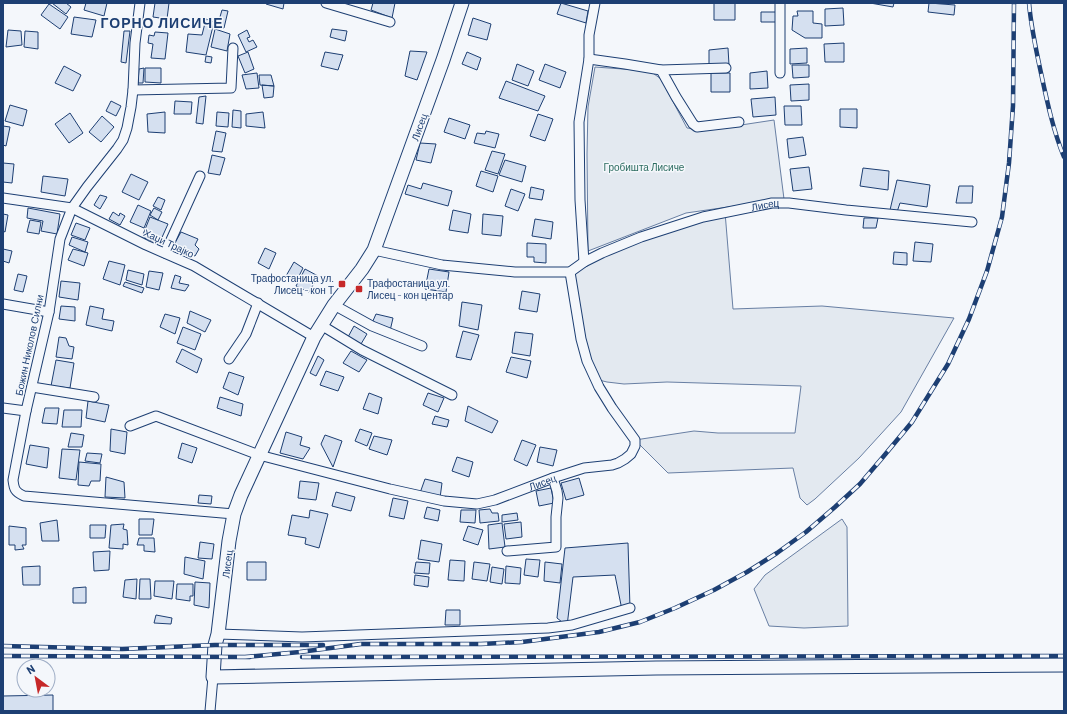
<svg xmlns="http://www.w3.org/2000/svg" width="1067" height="714" font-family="Barlow,sans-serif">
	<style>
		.green { fill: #e3e9f0; stroke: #687fa3 }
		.building { fill: #d5e0f0; stroke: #1d3f73 }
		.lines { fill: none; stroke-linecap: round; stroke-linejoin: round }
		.street-casing { stroke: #1d3f73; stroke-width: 11 }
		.secondary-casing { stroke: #1d3f73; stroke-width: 15 }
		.street { stroke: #f4f7fb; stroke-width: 9 }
		.secondary { stroke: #f4f7fb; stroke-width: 13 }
		.rail-casing { stroke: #1d3f73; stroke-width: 4.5 }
		.rail { stroke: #f4f7fb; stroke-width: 3; stroke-dasharray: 9; stroke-linecap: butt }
		.poi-dot { fill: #c62828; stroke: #f4f7fb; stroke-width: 1.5 }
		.labels { text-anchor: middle; stroke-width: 3; stroke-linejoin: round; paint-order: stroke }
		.street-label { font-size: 10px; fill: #1d3f73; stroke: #f4f7fb }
		.park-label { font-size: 10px; fill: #2c6c60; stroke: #f4f7fb }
		.poi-label { font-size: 10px; fill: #1d3f73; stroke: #f4f7fb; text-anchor: end }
		.district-label { font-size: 14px; font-weight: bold; letter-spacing: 1px; fill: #1d3f73; stroke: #f4f7fb }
	</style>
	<rect width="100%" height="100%" fill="#f4f7fb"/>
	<path class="green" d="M595,67l55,4 11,8 26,49 21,2 66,-10 10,79 -98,14 -98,38 -1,-97 1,-47z
		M725,212l8,97 89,-3 132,12 -53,94 -42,46 -44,41 -8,6 -7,-7 -7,-30 -125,5 -33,-33 59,-9 24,2h77l6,-47 -134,-4 -43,2 -17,-2 -12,-3 -25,-107 71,-35z
		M842,519l5,8 1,99 -44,2 -35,-2 -15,-37 11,-14 29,-21z"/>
	<path class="building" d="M52,3h14l5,4 -5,7z
		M86,3h21l-3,13 -20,-6z
		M155,3h14l-2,16 -14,-2z
		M266,3h18l-1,6 -17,-5z
		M373,3h22l-3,15 -21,-8z
		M561,3l27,8 -2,12 -29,-9z
		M714,3h21v17h-21z
		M870,3h24l-1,4z
		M929,3l26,2 -1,10 -26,-3z
		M49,4l19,13 -8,12 -19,-14z
		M843,8l1,17 -19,1v-17z
		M222,10l6,1 -4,17 -7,-1z
		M797,11h16v12l9,1v14h-17l-13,-8 1,-14h5z
		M761,12h15l1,10h-16z
		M74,17l22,3 -4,17 -21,-3z
		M473,18l18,6 -4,16 -19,-5z
		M206,19l8,3 -8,33 -20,-3 2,-18 14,1z
		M215,29l15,5 -3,17 -16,-4z
		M332,29l15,2 -2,10 -15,-4z
		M8,30l13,1 1,14 -16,2z
		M247,30l3,7 -3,1 2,4 4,-2 4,7 -11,5 -8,-17z
		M25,31l13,1v17l-14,-2z
		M124,31h6l-4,32 -5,-1z
		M155,32l13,1 -3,26 -14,-1 2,-14 -5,-1 1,-8 5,1z
		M844,43v19h-19l-1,-18z
		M728,48l1,17 -20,1v-16z
		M807,48v15l-17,1v-15z
		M410,51l17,1 -10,28 -12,-4z
		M248,52l6,17 -9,4 -7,-17z
		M325,52l18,3 -5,15 -17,-4z
		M467,52l14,6 -4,12 -15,-6z
		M206,56l6,1 -1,6 -6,-1z
		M517,64l17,7 -6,15 -16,-6z
		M545,64l21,8 -6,16 -21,-8z
		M792,65h17v12l-16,1z
		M64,66l17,9 -8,16 -18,-8z
		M144,68l-1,15h-5l1,-14z
		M145,68h16v15l-16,-1z
		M767,71l1,17 -18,1v-16z
		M257,73l2,15 -13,1 -4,-14z
		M711,73h19v19h-19z
		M259,75h12l3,11 -14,-1z
		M506,81l39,15 -7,15 -39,-13z
		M809,84v16l-18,1 -1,-16z
		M262,85l12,1 -1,11 -9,1z
		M206,96l-3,28 -7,-1 3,-26z
		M775,97l1,18 -23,2 -2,-18z
		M111,101l10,5 -5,10 -10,-5z
		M175,101l17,1 -1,12h-17z
		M10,105l17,5 -4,16 -18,-5z
		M784,106h17l1,19h-17z
		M840,109h17v19l-17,-1z
		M233,110l8,1v17l-9,-1z
		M165,112v21l-17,-1 -1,-18z
		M217,112l12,1 -1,14 -12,-1z
		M263,112l2,16 -19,-2v-12z
		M70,113l13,20 -14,10 -14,-19z
		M538,114l15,5 -8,22 -15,-5z
		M102,116l12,11 -13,15 -12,-10z
		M449,118l21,7 -5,14 -21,-7z
		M3,126l7,1 -4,19 -3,-1z
		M216,131l10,2 -4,19 -10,-1z
		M486,131l13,3 -4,14 -21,-5 3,-10 8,1z
		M803,137l3,18 -17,3 -2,-19z
		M420,143l16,1 -5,19 -15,-3z
		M492,151l13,3 -7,20 -13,-4z
		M212,155l13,3 -5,17 -12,-2z
		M505,160l21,6 -4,16 -23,-7z
		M3,163l11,1 -2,19 -9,-1z
		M809,167l3,22 -19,2 -3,-22z
		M863,168l26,3 -1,19 -28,-4z
		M481,171l17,5 -5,16 -17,-6z
		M131,174l17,8 -9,18 -17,-8z
		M43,176l25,3 -3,17 -24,-4z
		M897,180l33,5 -3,22 -27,-4 -3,9 -7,-2z
		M423,183l29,8 -4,15 -43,-12 3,-9 13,4z
		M959,186h14l-1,17h-16z
		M531,187l13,3 -2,10 -13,-2z
		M511,189l14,5 -7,17 -13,-5z
		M100,195l7,2 -7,12 -6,-4z
		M158,197l7,3 -4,10 -8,-4z
		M138,205l13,6 -7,17 -14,-6z
		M28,208l32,6 -3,20 -16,-3 2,-10 -16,-3z
		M154,208l8,4 -4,8 -8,-5z
		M453,210l18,4 -3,19 -19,-3z
		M113,212l6,4 1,-3 5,3 -5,9 -11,-6z
		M3,214l5,1 -3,17 -2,-1z
		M483,214l20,2 -2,20 -19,-2z
		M150,217l18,7 -9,20 -17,-7z
		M864,218h14l-2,10h-13z
		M535,219l18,3 -2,17 -19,-3z
		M30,220l11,2 -2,12 -12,-2z
		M76,223l14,5 -5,12 -14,-5z
		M181,232l17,7 -3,6 4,4 -4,7 -23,-8z
		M72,237l16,5 -3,10 -16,-7z
		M915,242l18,2 -2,18 -18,-1z
		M527,243l19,1v19l-12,-1v-5h-7z
		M265,248l11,5 -7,16 -11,-6z
		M3,249l9,2 -3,12 -6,-2z
		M73,249l15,4 -4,13 -16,-6z
		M894,252l13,1v12l-14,-1z
		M109,261l16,4 -5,20 -17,-6z
		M294,262l9,6 -7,14 -10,-6z
		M305,269l13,7 -9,16 -13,-6z
		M429,269l20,3 -3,20 -21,-3z
		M128,270l16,4 -2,11 -16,-5z
		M149,271l14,2 -4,17 -13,-3z
		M18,274l9,2 -4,16 -9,-2z
		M175,275l6,2 -2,6 10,2 -4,6 -14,-3z
		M61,281l19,2 -2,17 -19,-3z
		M125,282l19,6 -2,5 -19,-7z
		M522,291l18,3 -3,18 -18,-3z
		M462,302l20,3 -4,25 -19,-4z
		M61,306l14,1v14l-16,-2z
		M90,306l14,3 -2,10 12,2 -2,10 -26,-6z
		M190,311l21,9 -6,12 -18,-9z
		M165,314l15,4 -5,16 -15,-7z
		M376,314l17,4 -3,13 -18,-8z
		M354,326l13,8 -6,10 -13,-7z
		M183,327l18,7 -6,16 -18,-7z
		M463,331l16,4 -8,25 -15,-3z
		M515,332l18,2 -3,22 -18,-3z
		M59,337l7,1 3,8 5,1 -2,12 -16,-2z
		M182,349l20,10 -5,14 -21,-11z
		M351,351l16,9 -8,12 -16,-9z
		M318,356l6,4 -8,16 -6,-3z
		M511,357l20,4 -4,17 -21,-6z
		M56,360l18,3 -4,25 -19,-2z
		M326,371l18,6 -6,14 -18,-6z
		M229,372l15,5 -6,18 -15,-7z
		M369,393l13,5 -4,16 -15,-5z
		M428,393l16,5 -6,14 -15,-7z
		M220,397l23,7 -2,12 -24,-8z
		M88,401l21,4 -4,17 -19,-4z
		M468,406l30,15 -6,12 -27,-12z
		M45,408h14l-2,16 -15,-1z
		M64,410h18l-1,17h-19z
		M435,416l14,4 -2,7 -15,-3z
		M111,429l16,3 -2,22 -15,-3z
		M360,429l12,4 -5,13 -12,-5z
		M286,432l16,5 -2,8 10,3 -7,11 -23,-6z
		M71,433l13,2 -2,12h-14z
		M325,435l17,6 -9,26 -12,-23z
		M374,436l18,4 -5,15 -18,-6z
		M522,440l14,5 -9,21 -13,-6z
		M182,443l15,5 -5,15 -14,-5z
		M30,445l19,3 -2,20 -21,-4z
		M540,447l17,3 -4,16 -16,-4z
		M62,449l18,1 -4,30 -17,-2z
		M87,453l15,1 -2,9 -15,-2z
		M457,457l16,5 -4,15 -17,-6z
		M79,462l22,2 -1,17h-9l-2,5 -11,-1z
		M106,477l18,5 1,16 -20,-1z
		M579,478l5,17 -18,5 -5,-17z
		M425,479l17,4 -2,15 -20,-5z
		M300,481l19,2 -3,17 -18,-2z
		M551,488l3,15 -15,3 -3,-15z
		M336,492l19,5 -4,14 -19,-5z
		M199,495l13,1 -1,8 -13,-1z
		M393,498l15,3 -4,18 -15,-3z
		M427,507l13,3 -2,11 -14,-3z
		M490,509l2,4h6l1,8 -19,2 -1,-13z
		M310,510l18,4 -9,34 -14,-4 1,-6 -18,-3 4,-20 17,3z
		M461,510h15l-1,13 -15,-1z
		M517,513l1,7 -16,2v-7z
		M139,519h15l-2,16h-13z
		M57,520l2,21h-17l-2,-18z
		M521,522l1,15 -16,2 -2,-15z
		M502,523l3,24 -16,2 -1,-24z
		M124,524l-1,5 4,1 1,15 -5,-1v5l-14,-1 2,-23z
		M90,525h16l-1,13h-15z
		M9,526l17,2v17h-4l2,4 -9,1v-5h-6z
		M468,526l15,4 -5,15 -15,-5z
		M139,538h15l1,14 -11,-1v-6h-7z
		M421,540l21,4 -3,18 -21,-3z
		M200,542l14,2 -2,15 -14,-1z
		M628,543l2,65 -8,2 -7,-35 -42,2 -6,49 -10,-8 8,-70z
		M110,551l-1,19 -15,1 -1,-19z
		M185,557l20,4 -2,18 -19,-5z
		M526,559l14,1 -2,17 -14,-2z
		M450,560l15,1 -1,20 -16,-1z
		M247,562h19v18h-19z
		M416,562l14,1 -1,11 -15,-1z
		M474,562l16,2 -3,17 -15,-2z
		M545,562l17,2 -2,19 -16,-2z
		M40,566v19h-17l-1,-18z
		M506,566l15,2 -1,16 -15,-1z
		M492,567l12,2 -2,15 -12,-2z
		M415,575l14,2 -1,10 -14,-2z
		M137,579l-1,20 -13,-2 2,-17z
		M140,579h10l1,20h-12z
		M155,581h19l-2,18 -18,-3z
		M195,582l15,1 -1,25 -15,-3z
		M177,584h16v12h-3v5l-14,-2z
		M86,587v16h-13v-15z
		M446,610h14v15h-15z
		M156,615l16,3 -1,6 -17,-1z
		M53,695v16h-50v-15z"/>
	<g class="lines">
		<defs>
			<g id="street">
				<path d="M140,3l-5,40 -2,47 -2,17 -4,21 -4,12 -6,9 -30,38 -15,21 -12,31 -11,73 -23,99 -13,69c1,9 2,12 11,16l210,18"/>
				<path d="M326,3l64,19"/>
				<path d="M589,59l36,5 36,6 65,-2"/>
				<path d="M661,70l15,27 17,27 4,3 42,-5"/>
				<path d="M780,73v-70"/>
				<path d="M133,90l98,-2 2,-40"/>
				<path d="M3,198l69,10 74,37 48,21 120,71"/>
				<path id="s1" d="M374,250l68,15 73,7h55l14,-10 18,-9 39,-16 62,-20 69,-14h17l57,7 126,12"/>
				<path d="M165,253l35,-77"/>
				<path d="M584,262l-4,-62 -1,-78 10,-63v-24l6,-32"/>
				<path d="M3,304l46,8"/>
				<path d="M334,305l38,21 50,20"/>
				<path d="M321,325l41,25 90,45"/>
				<path d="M229,359l17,-25 12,-31"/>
				<path d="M32,387l62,10"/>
				<path d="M3,408l23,3"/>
				<path id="s2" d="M130,426l26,-10 103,39 131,34 54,12 33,3 18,-4 58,-22 31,-10 28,-3 6,-2 7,-4 6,-5 4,-8v-6l-23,-32 -13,-21 -12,-26 -6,-22 -11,-67"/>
				<path d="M507,551l49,-4v-30l2,-19 -1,-7 -4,-13"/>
				<path d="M218,634l84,3 246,-9 24,-3 58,-17"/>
				<path d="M210,711l3,-34"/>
			</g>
			<path id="secondary" d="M462,3l-19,57 -69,190 -12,19 -28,36 -20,32 -73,158 -7,19 -5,27 -11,93 -3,11 -2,32 443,-9 408,-3"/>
		</defs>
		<use href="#street" class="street-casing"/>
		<use href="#secondary" class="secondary-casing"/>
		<use href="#street" class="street"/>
		<use href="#secondary" class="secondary"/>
		<defs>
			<path id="rail" d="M1029,3c2,24 7,47 12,70 6,28 12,57 23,84
				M3,646l119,3 93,-4h108
				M3,656l247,1
				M245,657l55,-5 61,-8h120l41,-2 77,-10 41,-10 35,-14 39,-18 33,-18 30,-19 29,-21 29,-25 25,-23 23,-27 29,-35 36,-58 21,-45 18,-48 15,-54 7,-54 4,-57 1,-103
				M302,657l762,-1"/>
		</defs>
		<use href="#rail" class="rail-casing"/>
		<use href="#rail" class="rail"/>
	</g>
	<g class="poi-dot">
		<rect x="338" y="280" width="8" height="8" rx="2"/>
		<rect x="355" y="285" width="8" height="8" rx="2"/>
	</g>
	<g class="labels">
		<g class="street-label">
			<text transform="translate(419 127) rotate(-70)" y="4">Лисец</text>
			<text dy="4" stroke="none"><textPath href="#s1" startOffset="406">Лисец</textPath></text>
			<text transform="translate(169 243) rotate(25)" y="4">Хаџи Трајко</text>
			<text transform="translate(29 345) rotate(-78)" y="4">Божин Николов Силни</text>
			<text dy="4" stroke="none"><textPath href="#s2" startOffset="431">Лисец</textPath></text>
			<text transform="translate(227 564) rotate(-83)" y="4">Лисец</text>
		</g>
		<g class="park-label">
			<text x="644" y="171">Гробишта Лисиче</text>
		</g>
		<g class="poi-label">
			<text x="334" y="282">Трафостаница ул.<tspan x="334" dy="12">Лисец - кон Т</tspan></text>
			<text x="367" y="287" text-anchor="start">Трафостаница ул.<tspan x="367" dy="12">Лисец - кон центар</tspan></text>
		</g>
		<g class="district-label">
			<text x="162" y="28">ГОРНО ЛИСИЧЕ</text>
		</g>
	</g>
	<rect width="1067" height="714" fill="none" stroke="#1d3f73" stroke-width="8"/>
	<g transform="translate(36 678) rotate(328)"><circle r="19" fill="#f4f7fb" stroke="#9eadc5"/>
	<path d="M0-3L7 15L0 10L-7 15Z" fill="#c62828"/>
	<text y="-6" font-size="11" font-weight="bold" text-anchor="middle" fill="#1d3f73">N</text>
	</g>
</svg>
